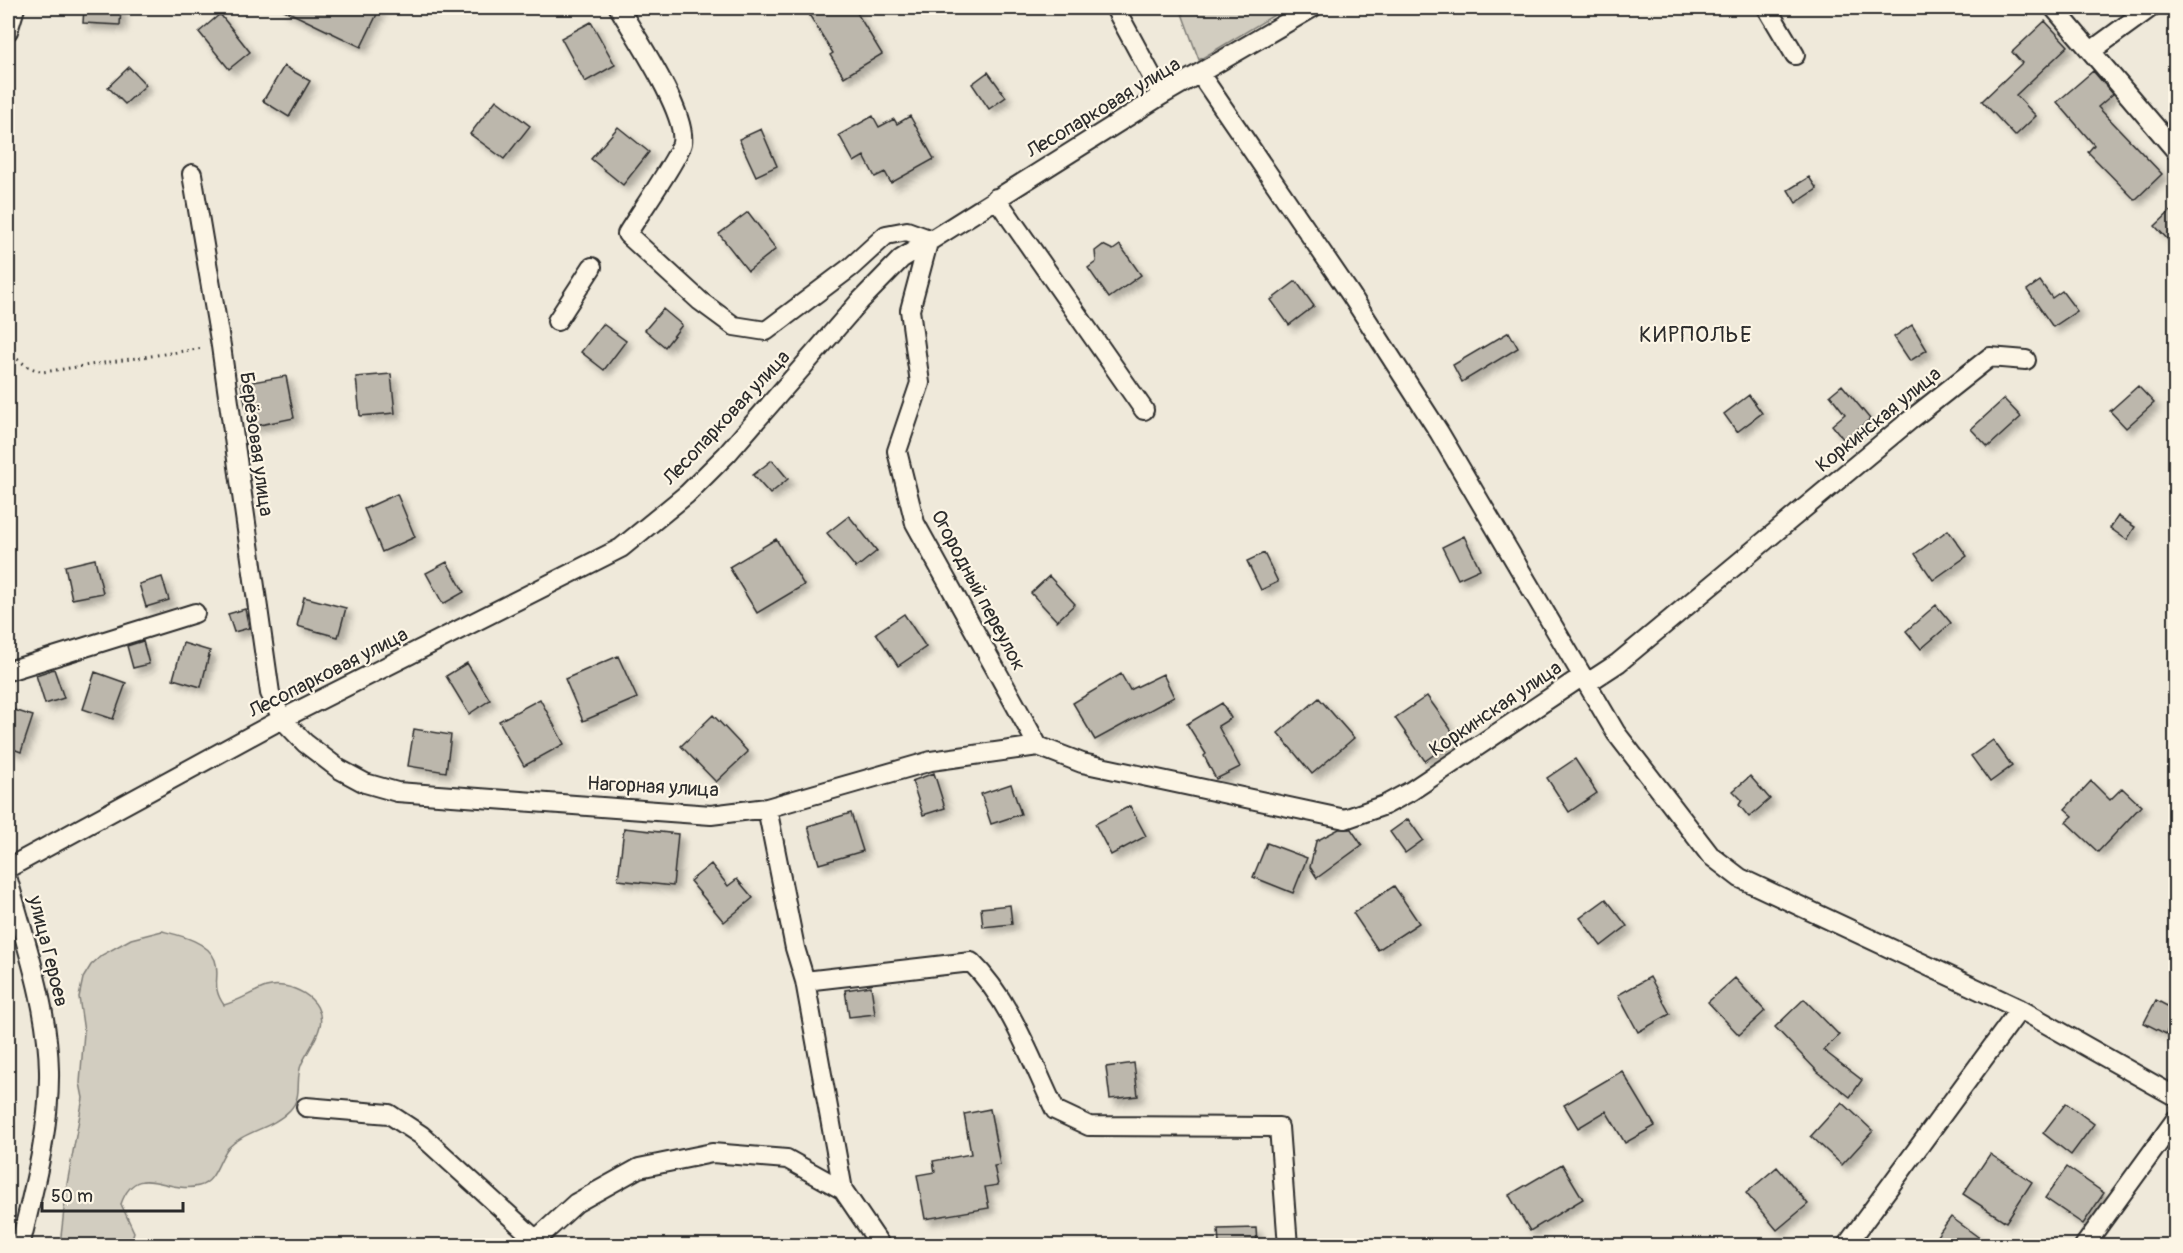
<svg xmlns="http://www.w3.org/2000/svg" width="2183" height="1253" font-family="Pangolin,sans-serif">
	<style>
		.green { fill: #d2cdc0; stroke: #7e7c76; stroke-width: 1.5 }
		.building { fill: #bcb7ac; stroke: #2b2b2b; stroke-width: 1.5; filter: url(#shadow) }
		.lines { fill: none; stroke-linecap: round; stroke-linejoin: round }
		.minor-casing { stroke: #2b2b2b; stroke-width: 22 }
		.path { stroke: #2b2b2b; stroke-width: 3; stroke-dasharray: 1.5 4.5; stroke-linecap: butt }
		.minor { stroke: #fcf5e5; stroke-width: 18 }
		.labels { text-anchor: middle; stroke-width: 4.5; stroke-linejoin: round; paint-order: stroke }
		.street-label { font-size: 20px; fill: #2b2b2b; stroke: #fcf5e5 }
		.quarter-label { font-size: 22px; letter-spacing: 1.5px; fill: #2b2b2b; stroke: #fcf5e5 }
	</style>
	<defs>
		<filter id="shadow"><feDropShadow dx="5.5" dy="5.5" stdDeviation="3" flood-color="#0004"/></filter>
	</defs>
	<rect width="100%" height="100%" fill="#efe9da"/>
	<filter id="ink" filterUnits="userSpaceOnUse"><feTurbulence type="fractalNoise" baseFrequency=".0167" numOctaves="2"/><feDisplacementMap in="SourceGraphic" scale="12" xChannelSelector="R" yChannelSelector="G"/><feConvolveMatrix kernelMatrix="1 2 1 2 8 2 1 2 1" color-interpolation-filters="sRGB"/></filter>
	<g filter="url(#ink)">
		<path class="green" d="M1180,8h106l-87,52z
			M162,931c16,4 46,10 53,29 6,17 -5,25 9,45 15,-4 28,-13 42,-18 23,-7 60,11 54,39 -3,13 -12,25 -18,37 -8,16 2,32 -12,47 -18,19 -46,21 -62,38 -10,12 -12,34 -29,38 -32,9 -62,-27 -78,18l13,28 -4,13h-70l7,-61 16,-86 -3,-15 4,-51 -5,-35 4,-19 8,-13 11,-10 29,-16z"/>
		<path class="building" d="M84,8h37l-1,17 -37,-2z
			M280,8h100l-19,39z
			M805,8h49l28,46 -38,23 -14,-22 3,-2z
			M220,14l30,38 -21,17 -30,-37z
			M2045,21l23,25 -52,49 20,21 -21,20 -33,-35 40,-38 -10,-11z
			M591,22l24,43 -30,17 -24,-44z
			M284,66l26,15 -21,36 -26,-16z
			M129,67l17,18 -21,19 -17,-17z
			M2093,71l20,23 -15,13 64,67 -27,26 -47,-48 6,-7 -37,-43z
			M988,72l18,25 -17,12 -17,-25z
			M496,100l34,26 -26,33 -34,-25z
			M873,116l6,11 15,-8 3,5 13,-8 24,43 -43,24 -6,-11 -10,5 -11,-21 -10,6 -15,-27z
			M618,127l31,25 -26,33 -32,-26z
			M761,129l16,37 -21,10 -17,-37z
			M1809,177l8,12 -21,14 -8,-13z
			M2175,207v40l-20,-21z
			M748,212l28,37 -28,22 -29,-37z
			M1103,245l10,5 7,-5 21,30 -32,23 -21,-30 8,-6 -1,-11z
			M1296,281l18,25 -25,19 -18,-25z
			M2040,281l12,17 10,-7 15,20 -24,16 -26,-37z
			M663,309l19,16 -17,22 -20,-17z
			M603,324l23,17 -22,29 -23,-18z
			M1912,325l15,25 -17,11 -16,-24z
			M1509,332l9,16 -56,34 -9,-17z
			M391,374l4,39 -35,3 -4,-39z
			M286,376l8,42 -44,9 -9,-43z
			M1842,385l28,34 -26,21 -12,-15 13,-11 -15,-19z
			M2138,386l16,17 -28,25 -16,-17z
			M1749,395l13,18 -25,19 -13,-18z
			M2004,399l17,18 -33,30 -17,-18z
			M772,460l16,19 -18,15 -17,-19z
			M397,494l18,43 -33,15 -18,-43z
			M849,516l28,35 -21,17 -29,-35z
			M2118,516l17,11 -8,13 -17,-12z
			M1948,530l19,26 -34,24 -18,-26z
			M1464,536l16,33 -22,10 -16,-32z
			M776,539l28,46 -47,28 -28,-46z
			M1264,553l14,29 -17,8 -14,-29z
			M95,559l8,34 -31,6 -7,-33z
			M447,562l17,30 -21,12 -17,-31z
			M1049,576l26,28 -18,17 -26,-28z
			M162,577l7,23 -23,7 -7,-23z
			M304,597l42,11 -8,29 -41,-11z
			M1936,605l15,18 -30,26 -15,-18z
			M245,609l4,19 -15,4 -6,-18z
			M904,614l22,33 -28,19 -22,-33z
			M143,641l6,23 -16,4 -6,-22z
			M183,643l27,8 -9,36 -28,-8z
			M618,656l19,42 -54,23 -18,-42z
			M467,663l23,37 -21,14 -23,-38z
			M54,669l10,29 -19,6 -9,-29z
			M95,672l31,11 -13,36 -30,-10z
			M1121,674l9,16 33,-16 11,23 -79,43 -22,-37z
			M1427,696l30,42 -32,23 -30,-43z
			M1319,698l35,40 -42,36 -34,-41z
			M540,699l24,45 -40,22 -25,-45z
			M1222,703l9,15 -13,8 22,41 -24,12 -12,-23 2,-2 -19,-30z
			M8,708l25,8 -12,36 -13,-5z
			M713,715l35,37 -32,30 -35,-36z
			M414,729l37,6 -5,37 -38,-6z
			M1993,740l19,26 -22,16 -19,-26z
			M1575,759l22,34 -28,19 -22,-34z
			M934,773l11,35 -22,7 -11,-34z
			M1750,776l20,23 -21,18 -10,-12 3,-5 -9,-9z
			M2091,781l19,19 12,-12 19,18 -43,46 -32,-30 7,-6 -8,-7z
			M1011,784l10,30 -30,10 -10,-30z
			M1130,806l16,30 -35,19 -16,-31z
			M851,813l12,38 -44,13 -11,-38z
			M1408,819l15,21 -18,13 -15,-21z
			M624,828l54,6 -5,52 -55,-6z
			M1339,829h12l11,16 -45,33 -7,-11 6,-26z
			M1267,843l40,15 -14,35 -40,-16z
			M711,864l17,22 9,-7 16,19 -29,24 -34,-41z
			M1394,886l25,37 -41,27 -25,-37z
			M1606,899l21,27 -26,20 -21,-28z
			M1010,905l2,19 -29,3 -2,-19z
			M1650,977l20,37 -32,18 -20,-37z
			M1735,978l30,33 -26,24 -31,-33z
			M871,986l4,28 -26,3 -4,-27z
			M1804,999l35,36 -16,15 39,30 -12,17 -32,-25 -43,-45z
			M2156,1000l19,10 -9,24 -22,-11z
			M1134,1063l4,33 -28,3 -4,-32z
			M1622,1071l33,55 -30,17 -19,-32 -28,17 -14,-23z
			M1842,1102l31,29 -31,34 -31,-29z
			M2066,1103l28,21 -23,31 -28,-22z
			M990,1109l10,56 -6,1 4,19 -13,2 4,21 -64,11 -8,-44 18,-3 -2,-11 38,-7 -7,-40z
			M1990,1154l42,28 -26,40 -43,-28z
			M1562,1164l21,35 -53,32 -21,-36z
			M1777,1167l31,37 -31,26 -31,-37z
			M2067,1167l37,26 -21,31 -38,-26z
			M1951,1217l38,28h-59z
			M1256,1228l1,17h-38l-1,-16z"/>
		<g class="lines">
			<defs>
				<path id="minor" d="M619,8c17,29 68,105 63,135 -3,14 -45,74 -55,91l73,67 34,25 32,5 85,-64 35,-32 21,-4 22,8
					M1115,8l47,87
					M1767,8l28,47
					M2054,8l122,143
					M8,31l7,-23
					M2091,51l59,-43
					M1200,74l151,221 88,137 177,301 94,122 30,23 280,131 156,88
					M192,174l29,172 49,347 12,26 23,24 34,26 26,14 32,9 314,23 56,-7 164,-47 107,-15 44,17 263,56 40,-14 26,-14 170,-114 11,3 26,-17 291,-242 81,-64 36,3
					M996,198l148,212
					M929,239l-19,71 10,73 -23,68 18,72 123,223
					M557,321l35,-54
					M8,671l187,-58
					M767,808l28,140 10,33 38,209 38,56
					M8,868l274,-149 339,-171 66,-54 40,-40 133,-153 41,-42 261,-164 150,-87
					M8,880c17,62 40,125 41,191 1,59 -15,117 -29,175
					M805,981l166,-19c40,39 60,98 84,148l34,16 190,1 9,119
					M306,1107l83,7 32,21 114,104
					M529,1246l47,-43 63,-35 73,-15 75,6 56,31
					M1846,1246l174,-237
					M2084,1246l92,-127"/>
			</defs>
			<use href="#minor" class="minor-casing"/>
			<path class="path" d="M8,352l20,15 15,5 161,-24"/>
			<use href="#minor" class="minor"/>
		</g>
	</g>
	<g class="labels">
		<g class="street-label">
			<text transform="translate(1103 107) rotate(-31)" y="7">Лесопарковая улица</text>
			<text transform="translate(726 417) rotate(-47)" y="7">Лесопарковая улица</text>
			<text transform="translate(1878 419) rotate(-39)" y="7">Коркинская улица</text>
			<text transform="translate(257 444) rotate(82)" y="7">Берёзовая улица</text>
			<text transform="translate(979 590) rotate(62)" y="7">Огородный переулок</text>
			<text transform="translate(328 672) rotate(-27)" y="7">Лесопарковая улица</text>
			<text transform="translate(1495 708) rotate(-34)" y="7">Коркинская улица</text>
			<text transform="translate(653 786) rotate(3)" y="7">Нагорная улица</text>
			<text transform="translate(49 951) rotate(76)" y="7">улица Героев</text>
		</g>
		<g class="quarter-label">
			<text x="1696" y="342">КИРПОЛЬЕ</text>
		</g>
	</g>
	<rect width="2183" height="1253" fill="none" stroke="#fcf5e5" stroke-width="30"/>
	<rect x="15" y="15" width="2153" height="1223" fill="none" stroke="#2b2b2b" stroke-width="2" filter="url(#ink)"/>
	<path d="M42 1202v9h141v-9" fill="none" stroke="#2b2b2b" stroke-width="3"/>
	<text x="51" y="1202" font-size="18" fill="#2b2b2b" stroke="#fcf5e5" stroke-width="4.5" paint-order="stroke">50 m</text>
</svg>
